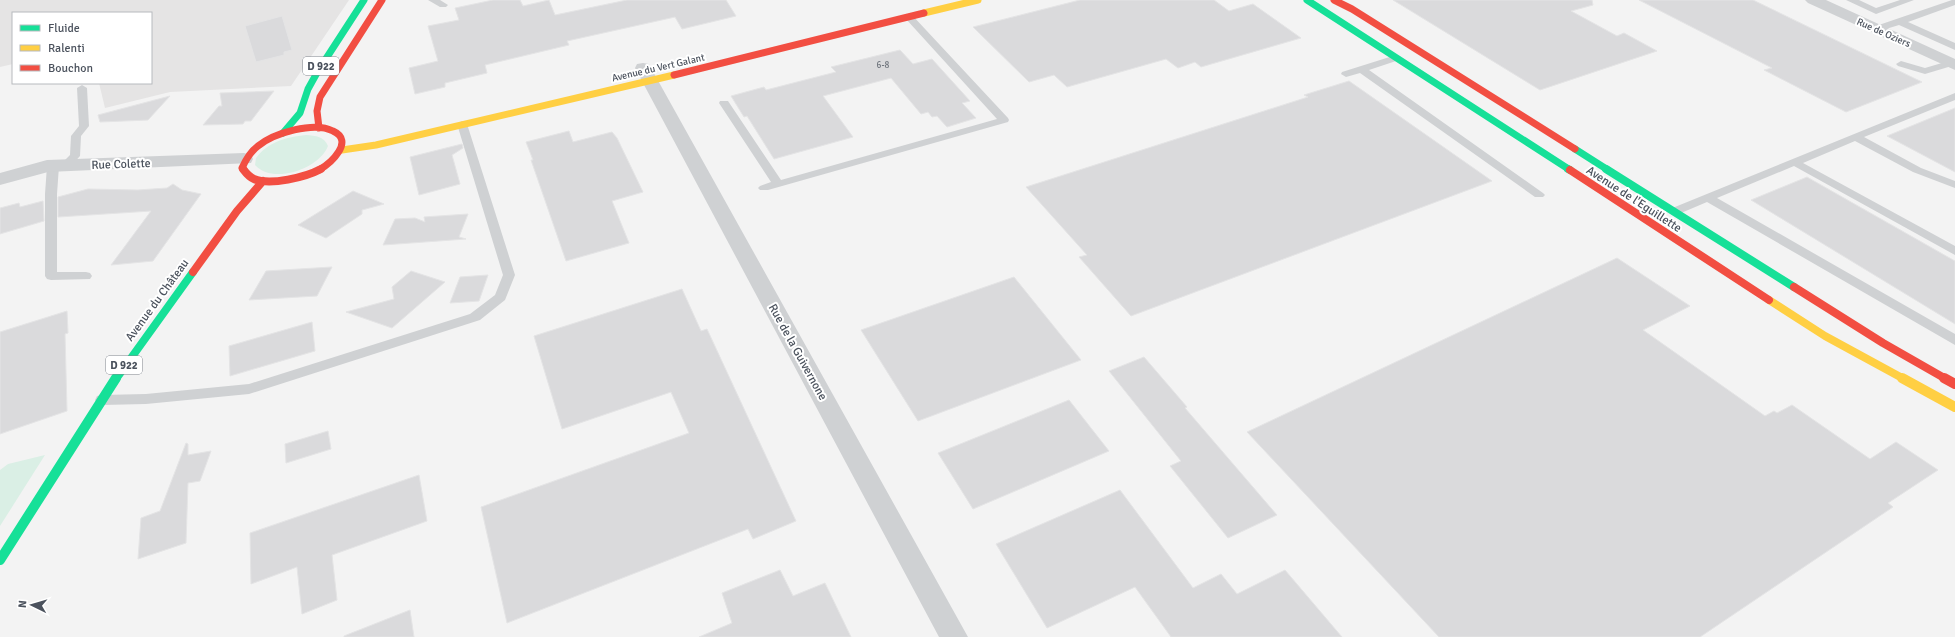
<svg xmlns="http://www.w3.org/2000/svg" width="1955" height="637" font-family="Signika,sans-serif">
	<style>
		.education { fill: #e5e4e4 }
		.green { fill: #daefe5 }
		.building { fill: #dadadc; stroke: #e4e4e5 }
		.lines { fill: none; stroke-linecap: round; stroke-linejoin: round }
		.lane { fill: #cfd1d3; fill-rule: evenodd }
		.street { fill: #cfd1d3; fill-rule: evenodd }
		.fast-far2 { stroke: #16e098; stroke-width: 7 }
		.fast-far1 { stroke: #16e098; stroke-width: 8 }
		.fast { stroke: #16e098; stroke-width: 10 }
		.slow-far2 { stroke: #ffcf43; stroke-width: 7 }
		.slow-far1 { stroke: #ffcf43; stroke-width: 8 }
		.slow { stroke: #ffcf43; stroke-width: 10 }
		.jam-far2 { stroke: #f24e42; stroke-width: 7 }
		.jam-far1 { stroke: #f24e42; stroke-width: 8 }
		.jam { stroke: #f24e42; stroke-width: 10 }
		.labels { text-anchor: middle; stroke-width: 4; stroke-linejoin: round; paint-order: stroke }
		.far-number-label { font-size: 9px; fill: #70767e }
		.far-street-label { font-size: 10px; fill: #4b525d; stroke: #fff }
		.shield { fill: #fff; stroke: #81868e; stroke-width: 1 }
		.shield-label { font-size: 11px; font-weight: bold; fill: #4b525d }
		.street-label { font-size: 12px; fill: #4b525d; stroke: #fff }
	</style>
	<rect width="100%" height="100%" fill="#f3f3f3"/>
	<path class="education" d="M0,0h349l-58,86 -121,6 -65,16 -6,-25h52v-70h-138v51l-13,3z"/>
	<path class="green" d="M306,135c10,1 18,1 22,11 -9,23 -55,39 -73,19l1,-7c12,-16 30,-21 50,-23z
		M45,455l-45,71v-56l8,-6z"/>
	<path class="building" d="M493,0h27l3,6 26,-6 6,15 72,-15h99l10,16 -54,13 -7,-12 -108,24 2,4 -84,20 2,8 -42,10v4l-30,7 -6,-26 29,-7 -10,-35 31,-6 -4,-12z
		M1080,0h134l15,11 24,-7 48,34 -100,29 -6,-5 -17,6 -12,-9 -99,28 -13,-12 -25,7 -56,-55z
		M1393,0h199l1,5 -22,6 46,25 7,-3 33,18 -117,39z
		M1639,0h114l169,82 -76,30 -82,-42 8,-2z
		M282,16l10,34 -8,2v3l-28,7 -11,-36z
		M900,50l13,14 19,-5 38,42 -8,2 14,15 -29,9 -10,-11 -5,1 -4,-5 -7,2 -30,-36 -68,18 30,41 -79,22 -27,-43 -3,1 -13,-21 33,-9 2,3 70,-18 -5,-5z
		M1349,81l143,100 -361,135 -52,-59 8,-2 -61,-68 282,-90 -4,-2z
		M274,91l-23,30h-6l-2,3 -40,1 16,-19h3l-2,-13z
		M170,96l-22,24 -48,2 -2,-7z
		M1955,108v64l-68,-36z
		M569,131l4,11 39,-10 5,6 26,54 -31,9 17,42 -63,18 -35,-101h2l-7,-18z
		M462,144l1,4 -11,7 8,29 -41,11 -9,-38z
		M1807,177l148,84v63l-204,-124z
		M173,184l9,6 19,4 -48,67 -42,4 40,-54 -93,6v-20l30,-8 50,1 29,-2z
		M353,191l31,13 -22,6v4l-36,24 -28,-13z
		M43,201l1,20 -44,13v-26l19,-5 1,4z
		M468,214l-9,23 7,2 -83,6 12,-26 20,-1 10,4 -1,-5z
		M1617,258l73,48 -47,24 122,86 9,-5 3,2 15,-8 78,54 26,-17 42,28 -50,33 5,4 -193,130h-261l-192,-205z
		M332,267l-15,29 -68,4 17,-29z
		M411,271l34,11 -53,46 -46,-16 48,-13 -2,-12z
		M488,275l-9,26 -29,2 10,-26z
		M1014,277l67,83 -163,61 -57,-91z
		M682,289l19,42 6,-2 89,192 -43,18 -5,-10 -241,94 -26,-116 208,-74 -18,-41 -109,37 -28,-93z
		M67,311l1,22 -3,1 2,77 -67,23v-102z
		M312,322l3,29 -85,25 -1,-30z
		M1144,357l43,50 -2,1 92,107 -49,23 -58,-72 11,-5 -72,-90z
		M1069,400l40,51 -136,58 -35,-56z
		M328,431l3,18 -45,14 -1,-19z
		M186,443l2,1v11l23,-4 -11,30 -12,2 -2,60 -48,16 3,-41 19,-7z
		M419,475l8,46 -95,34 5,45 -35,14 -5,-47 -46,17 -1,-51z
		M1120,490l73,98 28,-14 16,20 48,-24 57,67h-171l-36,-50 -88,41 -51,-84z
		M780,570l13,26 32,-13 26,54h-152l33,-14 -10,-30z
		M410,610l4,27h-70v-1z"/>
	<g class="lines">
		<path class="lane" d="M428,0h12l8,5 -2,2h-6z
			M1846,0h13l17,8 24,-8h14l-38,14z
			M1952,0h3v5l-47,17 47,21v7l-56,-25 -23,7 -5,-3 2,-2z
			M909,14l3,1 96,103 1,2 -1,2 -240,68h-8l-2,-2 2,-2 11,-4 -52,-79 1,-2h8l53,79 216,-61 -91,-100v-4z
			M1396,55l3,1 2,2 -2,2 -30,10 174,123 2,2 -2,2h-8l-175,-124 -14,4 -5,-3 1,-2z
			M1952,60l3,1v4l-30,9 -27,-8 -2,-2 5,-3 24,7z
			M82,85l5,3 2,38 -8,10 -1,20 -11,12 -4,1 -6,-3 11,-11 1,-19 8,-10 -2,-38z
			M1955,93v7l-91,37 57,31 34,13v7l-42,-16 -58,-31 -52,22 152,83v9l-161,-89 -77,32 238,136v11l-248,-143 -33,14 -6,-4 2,-3z
			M462,121l5,3 48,151 -10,25 -25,20 -231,74 -103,10 -44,1 -5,-1 -2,-4 2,-4 5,-1 44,-1 103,-10 221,-70 25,-19 8,-20 -46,-151z
			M53,163l6,3 -2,28v78h29l4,1 2,3 -2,3 -39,1 -4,-1 -2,-3v-82l2,-28z"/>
		<path class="street" d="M1805,0h21l129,59v11l-147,-67z
			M643,63l6,1 2,4 317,569h-29l-304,-569 2,-4z
			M244,153l7,2 2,4 -2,4 -203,9 -48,13v-12l47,-13z"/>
		<path class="fast-far2" d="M1307,0l263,170
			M283,133l17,-20 8,-24 10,-18 46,-71
			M1575,149l33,21"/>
		<path class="fast-far1" d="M1568,169l2,1
			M1606,169l188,118
			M116,379l77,-107"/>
		<path class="fast" d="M0,560l116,-182"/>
		<path class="slow-far2" d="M924,13l54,-13
			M342,150l34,-5 298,-70"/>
		<path class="slow-far1" d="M1769,300l56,36 79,43"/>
		<path class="slow" d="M1902,378l53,29"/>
		<path class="jam-far2" d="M1334,0l18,9 223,140
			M674,75l250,-62
			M319,128l-2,-17 3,-14 62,-97
			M244,170l-2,-2c4,-9 8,-16 16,-22 16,-13 56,-25 75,-15 22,10 -2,32 -14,39"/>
		<path class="jam-far1" d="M243,169c3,4 6,8 11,10 16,7 52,-2 67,-10
			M1570,170l199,130
			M193,272l44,-61 26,-30
			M1794,287l89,56 63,36"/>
		<path class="jam" d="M1944,378l11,6"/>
	</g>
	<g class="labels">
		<g class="far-number-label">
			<text x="883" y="68">6-8</text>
		</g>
		<g class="far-street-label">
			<text transform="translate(1884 32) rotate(24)" y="4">Rue de Oziers</text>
			<text transform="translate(658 67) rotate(-13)" y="4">Avenue du Vert Galant</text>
		</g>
		<g class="shield">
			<rect x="303" y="57" width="36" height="18" rx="3"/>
			<rect x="106" y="356" width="36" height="18" rx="3"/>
		</g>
		<g class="shield-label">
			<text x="321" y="70">D 922</text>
			<text x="124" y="369">D 922</text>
		</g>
		<g class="street-label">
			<text transform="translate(121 164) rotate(-2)" y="4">Rue Colette</text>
			<text transform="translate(1634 199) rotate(33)" y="4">Avenue de l'Eguillette</text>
			<text transform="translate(157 300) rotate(-54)" y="4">Avenue du Château</text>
			<text transform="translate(798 352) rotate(61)" y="4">Rue de la Guivernone</text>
		</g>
	</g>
	<rect x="12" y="12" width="140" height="72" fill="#ffffff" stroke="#b7babe"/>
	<rect x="20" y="25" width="20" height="6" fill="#16e098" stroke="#b7babe"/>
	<text x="48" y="32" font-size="12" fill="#4b525d">Fluide</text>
	<rect x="20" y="45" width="20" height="6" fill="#ffcf43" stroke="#b7babe"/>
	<text x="48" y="52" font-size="12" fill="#4b525d">Ralenti</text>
	<rect x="20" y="65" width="20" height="6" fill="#f24e42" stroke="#b7babe"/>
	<text x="48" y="72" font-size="12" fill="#4b525d">Bouchon</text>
	<g transform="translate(32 605) rotate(275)" stroke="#ffffff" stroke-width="3" paint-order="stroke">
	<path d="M0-3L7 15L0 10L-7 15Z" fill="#4b525d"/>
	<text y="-6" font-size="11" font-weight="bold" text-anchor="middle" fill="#4b525d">N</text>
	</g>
</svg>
